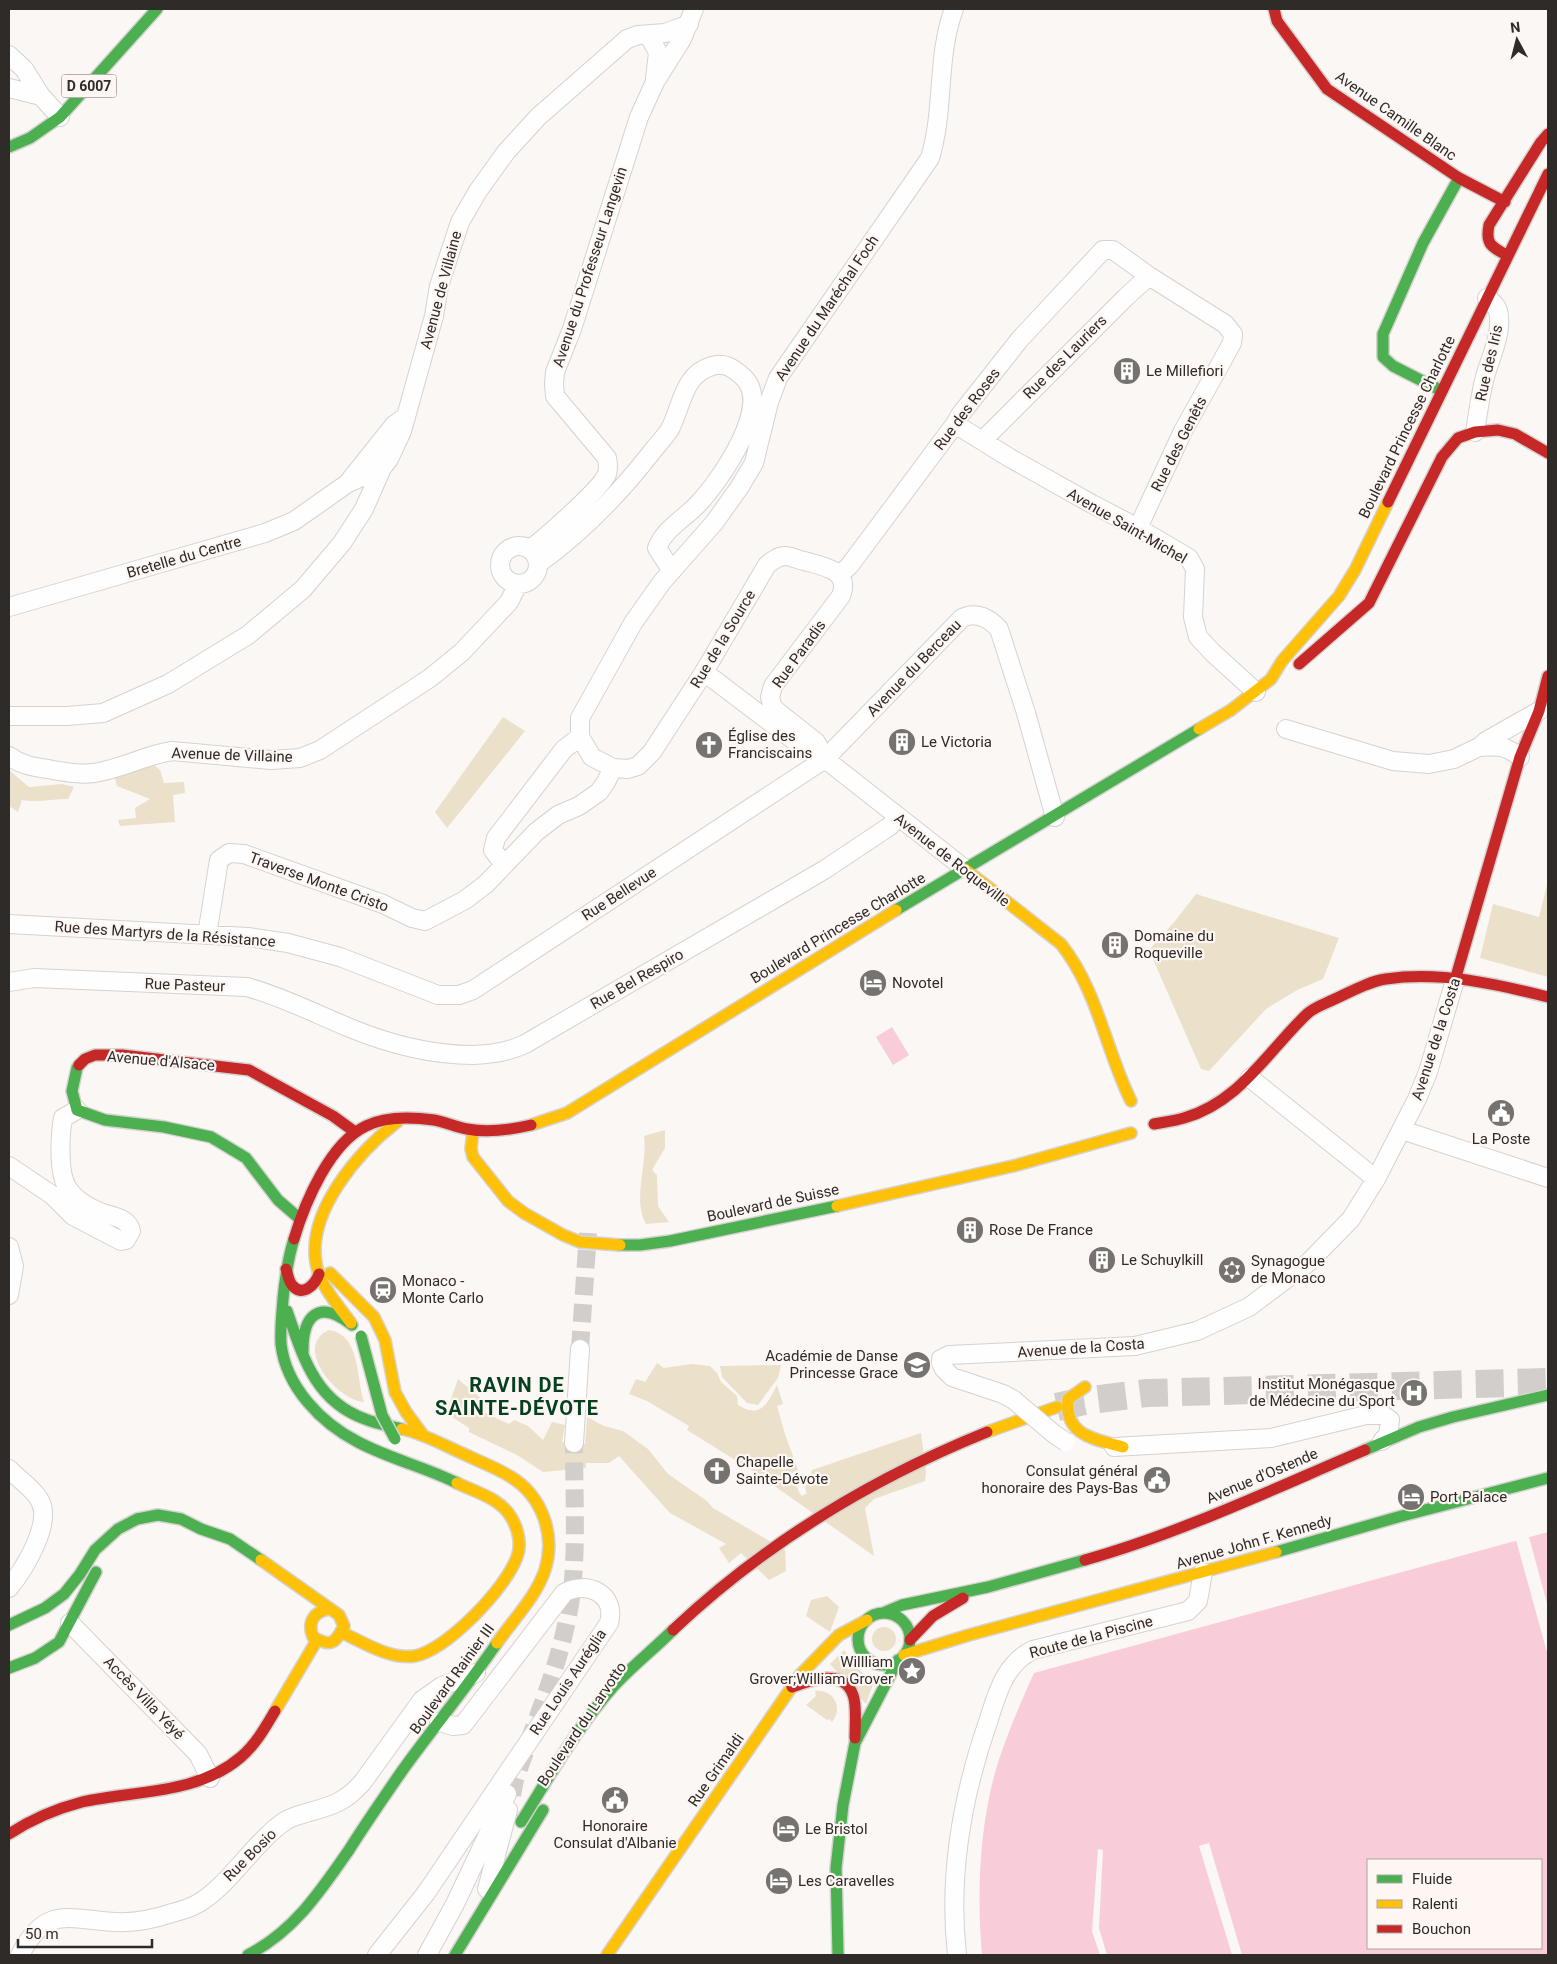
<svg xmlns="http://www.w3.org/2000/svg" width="1557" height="1964" font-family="Roboto,sans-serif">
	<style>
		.green { fill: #ebe0ca }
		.water { fill: #f8ccd8; fill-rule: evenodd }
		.pier { fill: #fbf7f5 }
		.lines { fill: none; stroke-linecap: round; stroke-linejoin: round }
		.street-tunnel { stroke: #d2cecc; stroke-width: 18; stroke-dasharray: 18 9; stroke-linecap: butt }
		.primary-tunnel { stroke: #d2cecc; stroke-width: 28; stroke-dasharray: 28 14; stroke-linecap: butt }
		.street-casing { stroke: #d5d2d0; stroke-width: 20 }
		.fast-casing { stroke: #d5d2d0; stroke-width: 14 }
		.slow-casing { stroke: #d5d2d0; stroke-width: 14 }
		.jam-casing { stroke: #d5d2d0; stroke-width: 14 }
		.street { stroke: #fefefe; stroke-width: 18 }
		.fast { stroke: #4caf50; stroke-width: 11 }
		.slow { stroke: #ffc107; stroke-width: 11 }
		.jam { stroke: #c62828; stroke-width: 11 }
		.street-bridge-casing { stroke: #d5d2d0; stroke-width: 20; stroke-linecap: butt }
		.fast-bridge-casing { stroke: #d5d2d0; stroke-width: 14; stroke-linecap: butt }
		.street-bridge { stroke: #fefefe; stroke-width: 18 }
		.fast-bridge { stroke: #4caf50; stroke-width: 11 }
		.labels { text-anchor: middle; stroke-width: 4.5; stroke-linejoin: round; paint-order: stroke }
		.shield { fill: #fef6f2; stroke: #6d6865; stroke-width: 1 }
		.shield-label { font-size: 14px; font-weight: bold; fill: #2f2b29 }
		.street-label { font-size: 15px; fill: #2f2b29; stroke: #fef6f2 }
		.poi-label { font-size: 15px; fill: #2f2b29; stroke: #fef6f2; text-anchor: start }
		.district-label { font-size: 20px; font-weight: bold; letter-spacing: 1px; fill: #054121; stroke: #fef6f2 }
	</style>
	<rect width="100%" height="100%" fill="#fbf7f5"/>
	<path class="green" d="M503,717l22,14 -78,97 -12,-16z
		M149,761l11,9 4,13 20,-1 1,11 -12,2 2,27 -55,4 -2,-6 18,-2 -1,-10 15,-9 -33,-13 -3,-11z
		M9,770l20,17 33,-3 12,3 -6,12c-16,0 -31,4 -46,1l-4,12 -9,-6z
		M1547,885l1,92 -68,-19 13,-54 46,13z
		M1196,894l143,44 -16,41 -26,11 -31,19 -57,62 -8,-2 -52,-119 26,-29z
		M665,1130v18l-13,22 5,5 1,31 11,16 -23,2c-14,-25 2,-60 -2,-88z
		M329,1330c32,5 27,48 35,72 -25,0 -73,-55 -35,-72z
		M657,1363l7,5 27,-4 19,2 7,7 4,9 16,14 1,9c23,14 29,-1 39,-20l6,19 -6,2 8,28 13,36 -6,3 7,19 3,4 5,-3 -2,-5 7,-18 109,-37 5,39 -1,9 -51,18 -9,9 9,48 -118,-83 -69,-43 2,-4 -42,-25 -18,-7 7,-15 9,3z
		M781,1365l-3,13 -20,27 -11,-2 -25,-26 -2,-11z
		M458,1379l24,20 3,14 24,11 5,-4 14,6 15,14 9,-18 13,3 -3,17 23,2 2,-27 17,9 19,5 25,18 20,25 39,27 6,7 72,42 1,21 -17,9 -28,-27 -12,10 -10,-15 7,-4 -56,-31 -51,-57 -10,7h-23v5l-43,4 -26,-17 -48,-23v-4l-23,-15z
		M827,1596l12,11 -9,25 -24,-16 5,-16z
		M872 1639a12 12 0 1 1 24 0a12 12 0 1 1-24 0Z
		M844,1650l17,22 12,9v3l-7,20 -36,-40z
		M815,1691c18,-2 29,16 17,31l-3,-3 -2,1 -21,-15 10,-9z"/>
	<path class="water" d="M892,1027l17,28 -16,10 -17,-28z
		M1548,1532v423h-566c-5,-59 -3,-121 12,-179 10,-35 25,-70 40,-103zM1368,1860h173v88h-173z"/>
	<path class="pier" d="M1529,1537l19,70v49l-32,-116z
		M1209,1843l33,112h-10l-33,-109z
		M1098,1849l5,1 -4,78 8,27h-7l-8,-24z"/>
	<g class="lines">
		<path class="street-tunnel" d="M580,1349l8,-116
			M512,1795l3,-15c21,-61 49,-124 57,-189 5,-49 2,-98 2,-148"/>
		<path class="primary-tunnel" d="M1057,1407l27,-6 63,-8 401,-11"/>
		<defs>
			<path id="street" d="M648,35l10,17 -3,27
				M9,55l15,14 17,27 19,21
				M9,88l32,8
				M955,424l55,34 82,46 46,24 51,30 6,11 -2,48 5,20 15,16 43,39
				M1475,432c3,-18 5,-37 10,-55 5,-19 16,-40 14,-60 0,-9 -5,-14 -12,-19
				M982,441l143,-143 24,-22
				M350,480l44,-55 11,-8
				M500 565a19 19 0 1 1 38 0a19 19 0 1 1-38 0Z
				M530,549c15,-11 71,-60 77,-75 2,-6 1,-10 0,-16l-52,-62 -1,-12 1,-12 17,-43 67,-212 16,-35 27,-43 12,-30
				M538,564c43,-31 81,-70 113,-111 6,-8 14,-16 19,-24 12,-23 13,-55 42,-63 12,-4 21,2 30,10 33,27 -23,106 -44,128 -14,15 -34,25 -41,44l15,23
				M840,575l10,-10 105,-141 5,-9 60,-76 83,-89h10l36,26 76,48 8,10 -1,9 -49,88 -45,97
				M9,607l256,-74 29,-12 54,-38 34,-15 7,-9 13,-28 32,-115 5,-30 21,-64 18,-31 28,-39 32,-35 89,-78 11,-4 27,-2 24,-9
				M704,672l99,75 22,12 140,110
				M9,716h58l36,-3 65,-29 80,-49 55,-46 39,-46 22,-34 18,-41
				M1286,729l107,32 36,3 25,-5 25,-12 7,-6 53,-30
				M1480,747c19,-1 24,-2 40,10
				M9,756c12,9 24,11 39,13 15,3 31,6 46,4 27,-4 52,-18 78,-22l99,9 29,-2 20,-8 110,-72 32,-26 47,-50 9,-18
				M825,759l-9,-17 -43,-34 -3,-11 3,-11 68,-90c10,-26 -18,-30 -37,-35 -6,-1 -13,-5 -19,-5 -7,0 -13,5 -18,9l-63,107 -52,80 -14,14 -10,3 -15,-1 -21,-11 -12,-20v-19l53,-95 29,-41 52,-59 25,-35 15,-25 15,-61 9,-24 152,-220c15,-49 6,-101 24,-149
				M504,865l-11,-15 3,-12 68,-89 16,-12
				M9,924l239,13 40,6 52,14 98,38h21l14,-5 352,-231 137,-141c14,-7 27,0 37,11l27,84 29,104
				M207,935l12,-75 10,-7 15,1 139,50 29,14 13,3 40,-21 21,-16 50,-52 22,-17 21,-9 20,-14 7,-10 7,-14
				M9,982l25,-4 213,9c36,10 69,27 103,41 39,16 82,27 123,27 19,-1 35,-3 52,-11l299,-174 66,-44 7,-9
				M1250,1078l126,101
				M1402,1130l146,48
				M9,1166l43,29 21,21 48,25 5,-1 5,-9c-3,-14 -19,-14 -31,-19 -12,-5 -26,-13 -33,-25 -9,-15 -7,-53 -4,-69l14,-8
				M9,1247l5,19 -5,29
				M1014,1400l-11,-6 -51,-17 -8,-8 -3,-6v-4l8,-4 186,-9 62,-15 52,-24 60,-45 42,-43 25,-40 41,-80 11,-27 27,-92
				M574,1443l6,-94
				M1114,1447l157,-9 95,-23h17l7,5 -2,15 -6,6
				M9,1469c9,10 23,18 30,30 15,23 -15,70 -30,89
				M70,1623l128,131 12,24
				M487,1889l21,-79
				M20,1955c26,-51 49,-35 96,-33 19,1 38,-3 56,-9 8,-2 18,-5 25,-9 32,-18 56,-61 88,-83 6,-4 14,-6 21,-8 25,-7 38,-10 56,-30l60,-83 20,-14 34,-13
				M377,1955l49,-62 183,-270c8,-29 -22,-43 -45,-30l-101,132 -10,1 -14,-4
				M427,1955l28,-51 52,-110
				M957,1955c-9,-79 5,-158 31,-233 9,-28 17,-59 45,-72l155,-39 10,-10 5,-29"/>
			<path id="fast" d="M9,147l21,-9 30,-21 97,-108
				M1442,391l-49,-25 -10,-9v-23l40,-91 36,-65
				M896,910l303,-181
				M79,1065l-2,3 -5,23 5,19 28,10 59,7 47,10 35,21 32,42 22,19
				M294,1239c-6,19 -9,40 -11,60 -1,15 -3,30 -2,45 5,43 40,79 77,98 32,17 67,25 99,41
				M620,1245h20l30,-4 167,-35
				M287,1311c16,46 28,90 78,108 12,5 25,7 37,10
				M303,1354c-1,-38 15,-56 49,-29
				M1365,1450l54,-23 34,-10 95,-22
				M1276,1552l122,-35 150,-39
				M883,1613l19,-8 86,-18 97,-27
				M858 1639a26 26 0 1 1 52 0a26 26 0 1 1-52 0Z
				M9,1625l36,-17 19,-14 16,-20 15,-24 23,-21 19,-10 21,-4 23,4 20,10 29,10 31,21
				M9,1668l26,-10 24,-16 37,-70
				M521,1822c28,-45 55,-93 91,-134 18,-20 41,-38 61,-58
				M248,1955c46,-24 72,-63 101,-105 17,-27 35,-53 53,-79 31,-43 65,-84 95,-128
				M455,1955l88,-145
				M838,1955l-2,-87 7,-63 12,-62 43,-83"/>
			<path id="slow" d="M1199,729l32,-19 40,-31 11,-18 57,-65 16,-26 33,-68
				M965,869l96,75c37,47 44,104 70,157
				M531,1125l36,-12 329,-203
				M473,1130l-2,19 2,8 35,44 16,12 39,22 17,7 40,3
				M837,1206l180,-41 114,-32
				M330,1273l44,44 11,23 10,52 11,20 17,23
				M351,1323c-13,-18 -31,-37 -35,-60 -9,-52 43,-112 81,-141
				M1085,1387l-17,12c-4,37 27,40 55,48
				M402,1429c23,5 43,17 64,26 14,7 31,13 45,22 31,19 45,58 34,93 -9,27 -32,50 -48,73
				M987,1432l70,-25
				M261,1560l78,55 5,11c-9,18 -13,21 -31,11 -6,-15 1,-26 17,-28
				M343,1633c21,10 48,27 72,23 33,-7 91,-68 102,-99 5,-12 1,-29 -6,-40 -11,-19 -36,-25 -54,-34
				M904,1655l65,-20 307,-83
				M275,1711l42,-71
				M607,1955l193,-280 39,-40 28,-15"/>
			<path id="jam" d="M1274,9l3,12 50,68 132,89 46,24
				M1508,256c-16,-9 -23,-11 -19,-31l52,-83 7,-8
				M1388,502l160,-328
				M1299,664l70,-61 73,-146 16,-19 17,-6 23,-2 17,4 33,19
				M1455,980l65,-223 19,-46 9,-35
				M79,1065l6,-6 10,-4h27l127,15 84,46 22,16
				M1154,1124c10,-2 20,-3 30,-6 56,-16 83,-66 123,-104 7,-7 20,-11 30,-16 15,-7 33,-17 49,-19 55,-8 110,5 162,18
				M294,1239c11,-37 36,-96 72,-113 20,-10 46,-9 68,-6 11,2 22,7 33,9 21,4 43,1 64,-4
				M286,1269c2,5 2,11 6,16 10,13 23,0 27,-11
				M1085,1560c96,-27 188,-71 280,-110
				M673,1630c91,-86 198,-151 314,-198
				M910,1640l23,-24 30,-18
				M792,1687c19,-7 52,-19 61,8 4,10 2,31 2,43
				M9,1834c23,-15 46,-25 73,-32 53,-12 115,-7 159,-45 15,-13 24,-29 34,-46"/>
		</defs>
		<use href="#street" class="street-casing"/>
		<use href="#fast" class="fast-casing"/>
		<use href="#slow" class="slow-casing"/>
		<use href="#jam" class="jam-casing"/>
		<use href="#street" class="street"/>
		<use href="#fast" class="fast"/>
		<use href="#slow" class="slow"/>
		<use href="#jam" class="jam"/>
		<defs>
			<path id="street-bridge" d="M1014,1400l40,34 12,8"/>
			<path id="fast-bridge" d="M361,1336l21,79 13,24"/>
		</defs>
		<use href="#street-bridge" class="street-bridge-casing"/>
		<use href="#fast-bridge" class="fast-bridge-casing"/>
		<use href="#street-bridge" class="street-bridge"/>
		<use href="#fast-bridge" class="fast-bridge"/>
	</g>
	<defs>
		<symbol id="building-disc" viewBox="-11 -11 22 22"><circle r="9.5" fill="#767270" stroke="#fef6f2"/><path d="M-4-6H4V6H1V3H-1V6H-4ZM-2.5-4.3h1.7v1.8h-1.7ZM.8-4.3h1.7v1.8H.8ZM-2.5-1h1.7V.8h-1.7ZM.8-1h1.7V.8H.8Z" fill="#fff"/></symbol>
		<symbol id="church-disc" viewBox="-11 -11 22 22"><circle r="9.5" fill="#767270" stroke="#fef6f2"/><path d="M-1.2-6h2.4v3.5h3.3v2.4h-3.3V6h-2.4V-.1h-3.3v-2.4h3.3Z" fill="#fff"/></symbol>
		<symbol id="hotel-disc" viewBox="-11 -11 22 22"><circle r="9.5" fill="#767270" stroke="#fef6f2"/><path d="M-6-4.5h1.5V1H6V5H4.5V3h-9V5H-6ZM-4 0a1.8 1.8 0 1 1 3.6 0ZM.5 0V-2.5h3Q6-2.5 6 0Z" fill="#fff"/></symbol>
		<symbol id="civic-disc" viewBox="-11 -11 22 22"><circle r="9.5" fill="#767270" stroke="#fef6f2"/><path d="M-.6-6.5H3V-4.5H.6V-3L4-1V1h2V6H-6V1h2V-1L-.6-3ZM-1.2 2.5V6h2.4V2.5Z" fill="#fff"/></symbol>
		<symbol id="synagogue-disc" viewBox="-11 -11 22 22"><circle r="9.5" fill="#767270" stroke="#fef6f2"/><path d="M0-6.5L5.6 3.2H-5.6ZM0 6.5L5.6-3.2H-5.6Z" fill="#fff"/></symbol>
		<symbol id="station-disc" viewBox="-11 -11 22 22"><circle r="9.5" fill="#767270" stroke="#fef6f2"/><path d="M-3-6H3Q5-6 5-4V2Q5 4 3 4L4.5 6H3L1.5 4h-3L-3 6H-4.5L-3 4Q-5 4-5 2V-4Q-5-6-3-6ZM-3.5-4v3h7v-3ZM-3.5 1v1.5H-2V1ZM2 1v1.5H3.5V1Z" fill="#fff"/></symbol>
		<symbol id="school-disc" viewBox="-11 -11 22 22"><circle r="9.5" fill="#767270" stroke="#fef6f2"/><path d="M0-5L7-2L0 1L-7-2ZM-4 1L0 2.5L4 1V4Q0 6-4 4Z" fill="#fff"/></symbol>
		<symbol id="hospital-disc" viewBox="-11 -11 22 22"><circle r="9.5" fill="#767270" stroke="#fef6f2"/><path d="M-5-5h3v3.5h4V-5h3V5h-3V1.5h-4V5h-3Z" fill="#fff"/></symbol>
		<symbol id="sight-disc" viewBox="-11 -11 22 22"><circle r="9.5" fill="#767270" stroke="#fef6f2"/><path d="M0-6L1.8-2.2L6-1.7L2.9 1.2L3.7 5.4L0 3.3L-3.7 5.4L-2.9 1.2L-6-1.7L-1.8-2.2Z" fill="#fff"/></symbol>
	</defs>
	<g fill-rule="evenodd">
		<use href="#building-disc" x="1111" y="355" width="32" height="32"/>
		<use href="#building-disc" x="886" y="726" width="32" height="32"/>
		<use href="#church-disc" x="693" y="729" width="32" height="32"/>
		<use href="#building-disc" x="1099" y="929" width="32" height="32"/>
		<use href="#hotel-disc" x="857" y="967" width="32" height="32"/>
		<use href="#civic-disc" x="1485" y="1097" width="32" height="32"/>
		<use href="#building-disc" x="954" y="1214" width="32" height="32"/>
		<use href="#building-disc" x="1086" y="1244" width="32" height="32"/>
		<use href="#synagogue-disc" x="1216" y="1254" width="32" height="32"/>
		<use href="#station-disc" x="367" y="1274" width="32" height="32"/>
		<use href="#school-disc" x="901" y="1349" width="32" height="32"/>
		<use href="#hospital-disc" x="1398" y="1377" width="32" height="32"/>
		<use href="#church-disc" x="701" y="1455" width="32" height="32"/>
		<use href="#civic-disc" x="1141" y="1464" width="32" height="32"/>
		<use href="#hotel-disc" x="1395" y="1481" width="32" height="32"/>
		<use href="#sight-disc" x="896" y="1655" width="32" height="32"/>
		<use href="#civic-disc" x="599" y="1784" width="32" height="32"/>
		<use href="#hotel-disc" x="770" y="1813" width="32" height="32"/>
		<use href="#hotel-disc" x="763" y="1865" width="32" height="32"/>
	</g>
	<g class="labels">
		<rect class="shield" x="61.5" y="74.5" width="55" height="23" rx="4"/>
		<g class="shield-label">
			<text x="89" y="91">D 6007</text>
		</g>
		<g class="street-label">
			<text transform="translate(1396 116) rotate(35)" y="5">Avenue Camille Blanc</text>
			<text transform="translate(590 267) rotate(-72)" y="5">Avenue du Professeur Langevin</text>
			<text transform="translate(441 290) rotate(-75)" y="5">Avenue de Villaine</text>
			<text transform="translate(827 308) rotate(-56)" y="5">Avenue du Maréchal Foch</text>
			<text transform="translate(1065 357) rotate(-45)" y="5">Rue des Lauriers</text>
			<text transform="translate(1489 363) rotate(-77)" y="5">Rue des Iris</text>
			<text transform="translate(967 409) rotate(-53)" y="5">Rue des Roses</text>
			<text transform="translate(1407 427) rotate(-64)" y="5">Boulevard Princesse Charlotte</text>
			<text transform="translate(1179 444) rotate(-63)" y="5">Rue des Genêts</text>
			<text transform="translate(1127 526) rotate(30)" y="5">Avenue Saint-Michel</text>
			<text transform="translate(184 557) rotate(-16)" y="5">Bretelle du Centre</text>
			<text transform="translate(723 639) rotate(-59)" y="5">Rue de la Source</text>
			<text transform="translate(799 654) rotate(-54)" y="5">Rue Paradis</text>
			<text transform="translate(914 668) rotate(-46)" y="5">Avenue du Berceau</text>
			<text transform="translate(232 755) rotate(2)" y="5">Avenue de Villaine</text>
			<text transform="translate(952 860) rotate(38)" y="5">Avenue de Roqueville</text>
			<text transform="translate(319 882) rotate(20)" y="5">Traverse Monte Cristo</text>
			<text transform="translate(619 894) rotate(-33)" y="5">Rue Bellevue</text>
			<text transform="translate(838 928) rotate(-31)" y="5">Boulevard Princesse Charlotte</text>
			<text transform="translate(165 934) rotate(4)" y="5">Rue des Martyrs de la Résistance</text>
			<text transform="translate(637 979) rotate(-30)" y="5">Rue Bel Respiro</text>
			<text transform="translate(185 985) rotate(2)" y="5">Rue Pasteur</text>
			<text transform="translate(1436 1039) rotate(-72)" y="5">Avenue de la Costa</text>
			<text transform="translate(161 1061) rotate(5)" y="5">Avenue d'Alsace</text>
			<text transform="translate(773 1203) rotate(-12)" y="5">Boulevard de Suisse</text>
			<text transform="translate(1081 1348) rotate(-4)" y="5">Avenue de la Costa</text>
			<text transform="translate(1262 1476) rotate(-23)" y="5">Avenue d'Ostende</text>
			<text transform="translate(1254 1542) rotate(-16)" y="5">Avenue John F. Kennedy</text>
			<text transform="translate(1091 1637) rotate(-15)" y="5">Route de la Piscine</text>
			<text transform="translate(452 1679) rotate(-54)" y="5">Boulevard Rainier III</text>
			<text transform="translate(568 1682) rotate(-56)" y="5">Rue Louis Auréglia</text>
			<text transform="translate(144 1698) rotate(46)" y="5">Accès Villa Yéyé</text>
			<text transform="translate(582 1724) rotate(-56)" y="5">Boulevard du Larvotto</text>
			<text transform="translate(716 1770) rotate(-55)" y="5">Rue Grimaldi</text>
			<text transform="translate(250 1855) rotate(-45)" y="5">Rue Bosio</text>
		</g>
		<g class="poi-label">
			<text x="1146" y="376">Le Millefiori</text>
			<text x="728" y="741">Église des<tspan x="728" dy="17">Franciscains</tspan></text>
			<text x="921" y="747">Le Victoria</text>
			<text x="1134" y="941">Domaine du<tspan x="1134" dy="17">Roqueville</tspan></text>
			<text x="892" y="988">Novotel</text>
			<text x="1501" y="1144" text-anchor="middle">La Poste</text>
			<text x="989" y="1235">Rose De France</text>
			<text x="1121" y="1265">Le Schuylkill</text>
			<text x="1251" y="1266">Synagogue<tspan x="1251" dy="17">de Monaco</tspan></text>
			<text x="402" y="1286">Monaco -<tspan x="402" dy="17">Monte Carlo</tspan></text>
			<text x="898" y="1361" text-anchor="end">Académie de Danse<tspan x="898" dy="17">Princesse Grace</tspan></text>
			<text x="1395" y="1389" text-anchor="end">Institut Monégasque<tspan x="1395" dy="17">de Médecine du Sport</tspan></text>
			<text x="736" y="1467">Chapelle<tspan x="736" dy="17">Sainte-Dévote</tspan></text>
			<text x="1138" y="1476" text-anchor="end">Consulat général<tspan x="1138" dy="17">honoraire des Pays-Bas</tspan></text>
			<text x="1430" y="1502">Port Palace</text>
			<text x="893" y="1667" text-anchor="end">Willliam<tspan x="893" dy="17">Grover;William Grover</tspan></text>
			<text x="615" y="1831" text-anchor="middle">Honoraire<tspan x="615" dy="17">Consulat d'Albanie</tspan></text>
			<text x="805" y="1834">Le Bristol</text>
			<text x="798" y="1886">Les Caravelles</text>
		</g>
		<g class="district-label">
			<text x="517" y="1392">RAVIN DE<tspan x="517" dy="23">SAINTE-DÉVOTE</tspan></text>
		</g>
	</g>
	<rect width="1557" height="1964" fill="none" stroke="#2f2b29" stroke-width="20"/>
	<rect x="1367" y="1859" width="175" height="90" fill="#fef6f2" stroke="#aba5a2"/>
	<rect x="1377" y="1875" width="25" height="8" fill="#4caf50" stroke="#aba5a2"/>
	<text x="1412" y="1884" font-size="15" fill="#2f2b29">Fluide</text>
	<rect x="1377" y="1900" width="25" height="8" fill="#ffc107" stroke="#aba5a2"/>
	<text x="1412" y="1909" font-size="15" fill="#2f2b29">Ralenti</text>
	<rect x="1377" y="1925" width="25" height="8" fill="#c62828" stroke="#aba5a2"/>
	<text x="1412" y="1934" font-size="15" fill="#2f2b29">Bouchon</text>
	<g transform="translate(1517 40) rotate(353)" stroke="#fef6f2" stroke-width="4" paint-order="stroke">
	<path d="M0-4L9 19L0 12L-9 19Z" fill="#2f2b29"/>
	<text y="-8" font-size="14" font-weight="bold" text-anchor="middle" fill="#2f2b29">N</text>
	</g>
	<path d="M18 1939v8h134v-8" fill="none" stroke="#2f2b29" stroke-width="2.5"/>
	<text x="25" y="1939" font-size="15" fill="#2f2b29" stroke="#fef6f2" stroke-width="4" paint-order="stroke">50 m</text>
</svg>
